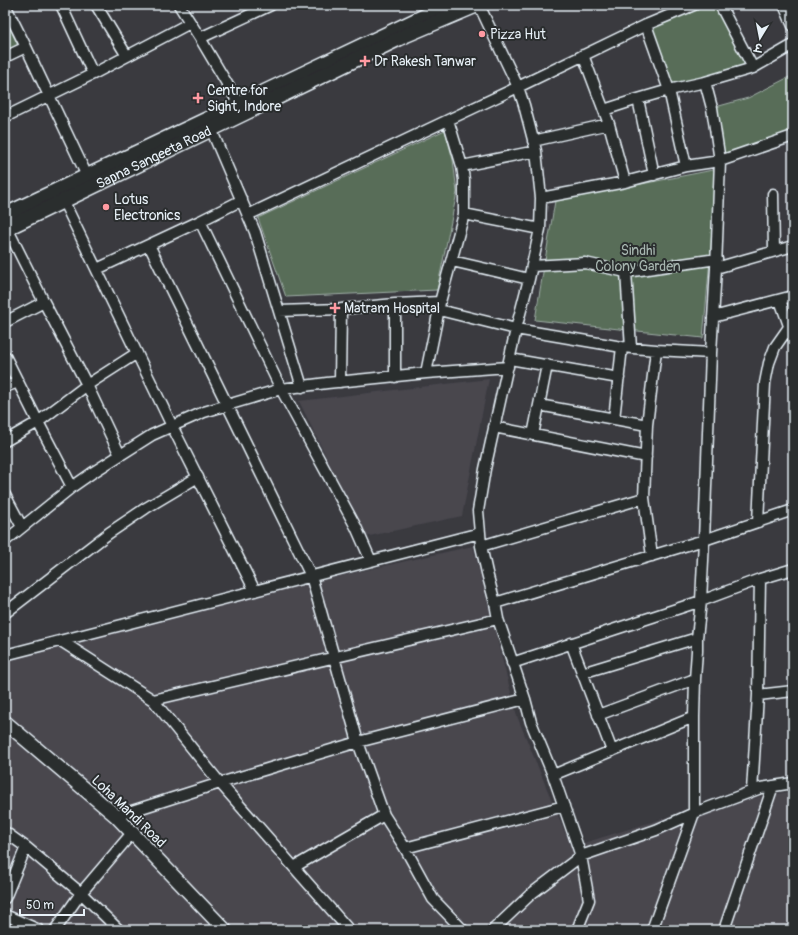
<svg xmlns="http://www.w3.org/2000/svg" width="798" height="935" font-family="Pangolin,'Playpen Sans Deva',sans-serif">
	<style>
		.built { fill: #48464e }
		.green { fill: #586d58; stroke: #a0afa8 }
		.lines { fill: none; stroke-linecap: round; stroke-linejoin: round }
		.minor-casing { stroke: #e8f1f8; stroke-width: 13 }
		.tertiary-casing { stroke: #e8f1f8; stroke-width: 16 }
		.secondary-casing { stroke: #e8f1f8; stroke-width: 17 }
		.minor { stroke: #2a2d2e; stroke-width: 10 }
		.tertiary { stroke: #2a2d2e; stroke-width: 13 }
		.secondary { stroke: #2a2d2e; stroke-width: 14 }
		.poi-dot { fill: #ff9aa2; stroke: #2a2d2e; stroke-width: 1.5 }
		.labels { text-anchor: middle; stroke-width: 4; stroke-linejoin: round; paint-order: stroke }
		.poi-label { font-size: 14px; fill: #e8f1f8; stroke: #2a2d2e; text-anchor: start }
		.street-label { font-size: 14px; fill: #e8f1f8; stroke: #2a2d2e }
		.park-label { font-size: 14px; fill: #a7b6b0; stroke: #2a2d2e }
	</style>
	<rect width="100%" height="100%" fill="#3a3a3f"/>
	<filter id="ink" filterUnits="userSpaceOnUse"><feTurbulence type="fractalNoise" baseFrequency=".025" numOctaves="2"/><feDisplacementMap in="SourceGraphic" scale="8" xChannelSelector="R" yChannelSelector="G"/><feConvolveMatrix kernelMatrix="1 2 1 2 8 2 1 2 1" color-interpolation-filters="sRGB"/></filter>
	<g filter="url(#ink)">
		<path class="built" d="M489,379l-27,137 -97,21 -66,-136z
			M473,546l44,170 54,131 129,-40 93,-16v139h-788v-279z"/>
		<path class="green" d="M694,5h26l33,63 -84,22 -23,-65z
			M5,17l13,29 -13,6z
			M793,75v61l-73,25 -8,-53 36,-10z
			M445,130l8,30 4,32 -20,98 -151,7 -28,-79z
			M718,169l-15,169 -168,-18 20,-119z"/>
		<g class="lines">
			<defs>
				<path id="minor" d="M5,5l21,42 61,129
					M61,5l32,69
					M96,5l31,51
					M179,5l21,33 42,71
					M479,5l39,82 6,18 12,46 5,47 -1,31 -11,50 -13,50 -31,140 -7,42 2,22 1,13 6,27 8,30 3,16 27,80 6,23 22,53 28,81 8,44 -12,30
					M720,5l33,63
					M784,5l9,21
					M646,25l23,65 17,76
					M200,38l71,-33
					M583,55l26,69 16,58
					M5,57l21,-10
					M638,99l16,76
					M604,110l34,-11 31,-9 36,-8 48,-14 40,-23
					M5,117l88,-43 97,-51
					M211,129l44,103 47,155
					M533,141l76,-17
					M462,166l74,-15
					M773,194l1,57
					M541,198l84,-16 61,-16 34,-5 73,-25
					M63,200l109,226 83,165
					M464,214l76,15
					M248,215l200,-95 70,-33 128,-62 48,-20
					M200,221l81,168 75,138 15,34
					M7,228l37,74 43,83 33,70
					M149,245l162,331 47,166 26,73 21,33 28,51 30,31
					M452,261l77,18
					M532,266l53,-3 41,9 91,-13
					M716,268l77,-22
					M97,269l103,-48 42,-21
					M626,272l5,76
					M780,300l13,37
					M395,304v73
					M439,310l77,19 106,18 34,3 55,3
					M279,311l62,-2 54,-5 45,-2
					M713,317l80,-21
					M5,322l39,-20
					M5,356l33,66 34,65
					M510,359l109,19
					M426,373l10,-49 4,-22 24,-88v-34l-2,-14 -14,-46
					M340,382l1,-73
					M5,387l13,-5
					M539,405l108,20
					M614,419l8,-72
					M494,427l152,30
					M533,435l14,-70
					M5,441l33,-19 49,-37 50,-32
					M5,495l17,32
					M758,522l7,-139 4,-20 6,-16 14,-20
					M5,541l67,-54 20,-14 60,-38 52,-23 77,-23 46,-6 99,-10 82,-6
					M481,546l163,-48
					M652,556l-8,-58 3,-73 9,-75
					M495,603l209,-63 89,-30
					M5,613l104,-80 37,-25 52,-31
					M61,641l92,59 67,83 129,147
					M571,643l41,108
					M5,655l475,-122
					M512,663l189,-62 59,-22 33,-10
					M582,673l115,-35
					M758,695l35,-4
					M153,700l345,-81
					M598,715l97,-36
					M553,775l141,-58
					M752,791l6,-96 2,-116
					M116,816l104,-33 138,-41 167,-43
					M5,832l21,15 55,46 38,37
					M405,848l159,-42
					M294,867l90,-52
					M5,898l21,-51
					M5,915l34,15
					M55,930l26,-37 51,-60
					M493,930l38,-36 50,-38 75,-26 38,-17 67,-25 32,-5
					M652,930l42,-117v-96l1,-38 2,-28v-13l4,-37 3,-61 7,-187 5,-85 4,-107 -8,-53 -7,-26
					M724,930l49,-144"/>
				<path id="tertiary" d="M5,722l111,94 109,114"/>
				<g id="secondary">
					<path d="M5,215l443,-210"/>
					<path id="s1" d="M5,229l401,-194 71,-30"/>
				</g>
			</defs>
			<use href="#minor" class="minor-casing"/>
			<use href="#tertiary" class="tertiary-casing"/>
			<use href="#secondary" class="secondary-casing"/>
			<use href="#minor" class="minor"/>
			<use href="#tertiary" class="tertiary"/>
			<use href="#secondary" class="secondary"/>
		</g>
	</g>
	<g class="poi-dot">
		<circle cx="482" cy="34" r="4"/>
		<path d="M363 55h4v4h4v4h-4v4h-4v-4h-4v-4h4z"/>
		<path d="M196 92h4v4h4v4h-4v4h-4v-4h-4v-4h4z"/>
		<circle cx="106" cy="207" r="4"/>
		<path d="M333 302h4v4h4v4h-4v4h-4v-4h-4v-4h4z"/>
	</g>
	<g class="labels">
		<g class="poi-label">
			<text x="490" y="39">Pizza Hut</text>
			<text x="374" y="66">Dr Rakesh Tanwar</text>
			<text x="207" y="95">Centre for<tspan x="207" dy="16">Sight, Indore</tspan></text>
			<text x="114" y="204">Lotus<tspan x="114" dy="16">Electronics</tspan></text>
			<text x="344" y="313">Matram Hospital</text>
		</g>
		<g class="street-label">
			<text dy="5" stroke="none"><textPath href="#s1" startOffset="165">Sapna Sangeeta Road</textPath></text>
			<text transform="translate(129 811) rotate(44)" y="5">Loha Mandi Road</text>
		</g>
		<g class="park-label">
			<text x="638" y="255">Sindhi<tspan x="638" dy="16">Colony Garden</tspan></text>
		</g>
	</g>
	<rect width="798" height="935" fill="none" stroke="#2a2d2e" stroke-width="20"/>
	<rect x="10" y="10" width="778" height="915" fill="none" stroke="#e8f1f8" stroke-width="1.5" filter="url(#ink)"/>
	<g transform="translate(760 38) rotate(190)" stroke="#2a2d2e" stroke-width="3" paint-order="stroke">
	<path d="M0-3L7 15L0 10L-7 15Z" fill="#e8f1f8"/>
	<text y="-6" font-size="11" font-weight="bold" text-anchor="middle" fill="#e8f1f8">उ</text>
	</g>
	<path d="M20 909v6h64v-6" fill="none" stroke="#e8f1f8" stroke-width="2"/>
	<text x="26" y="909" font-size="12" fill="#e8f1f8" stroke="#2a2d2e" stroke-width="3" paint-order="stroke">50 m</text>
</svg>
